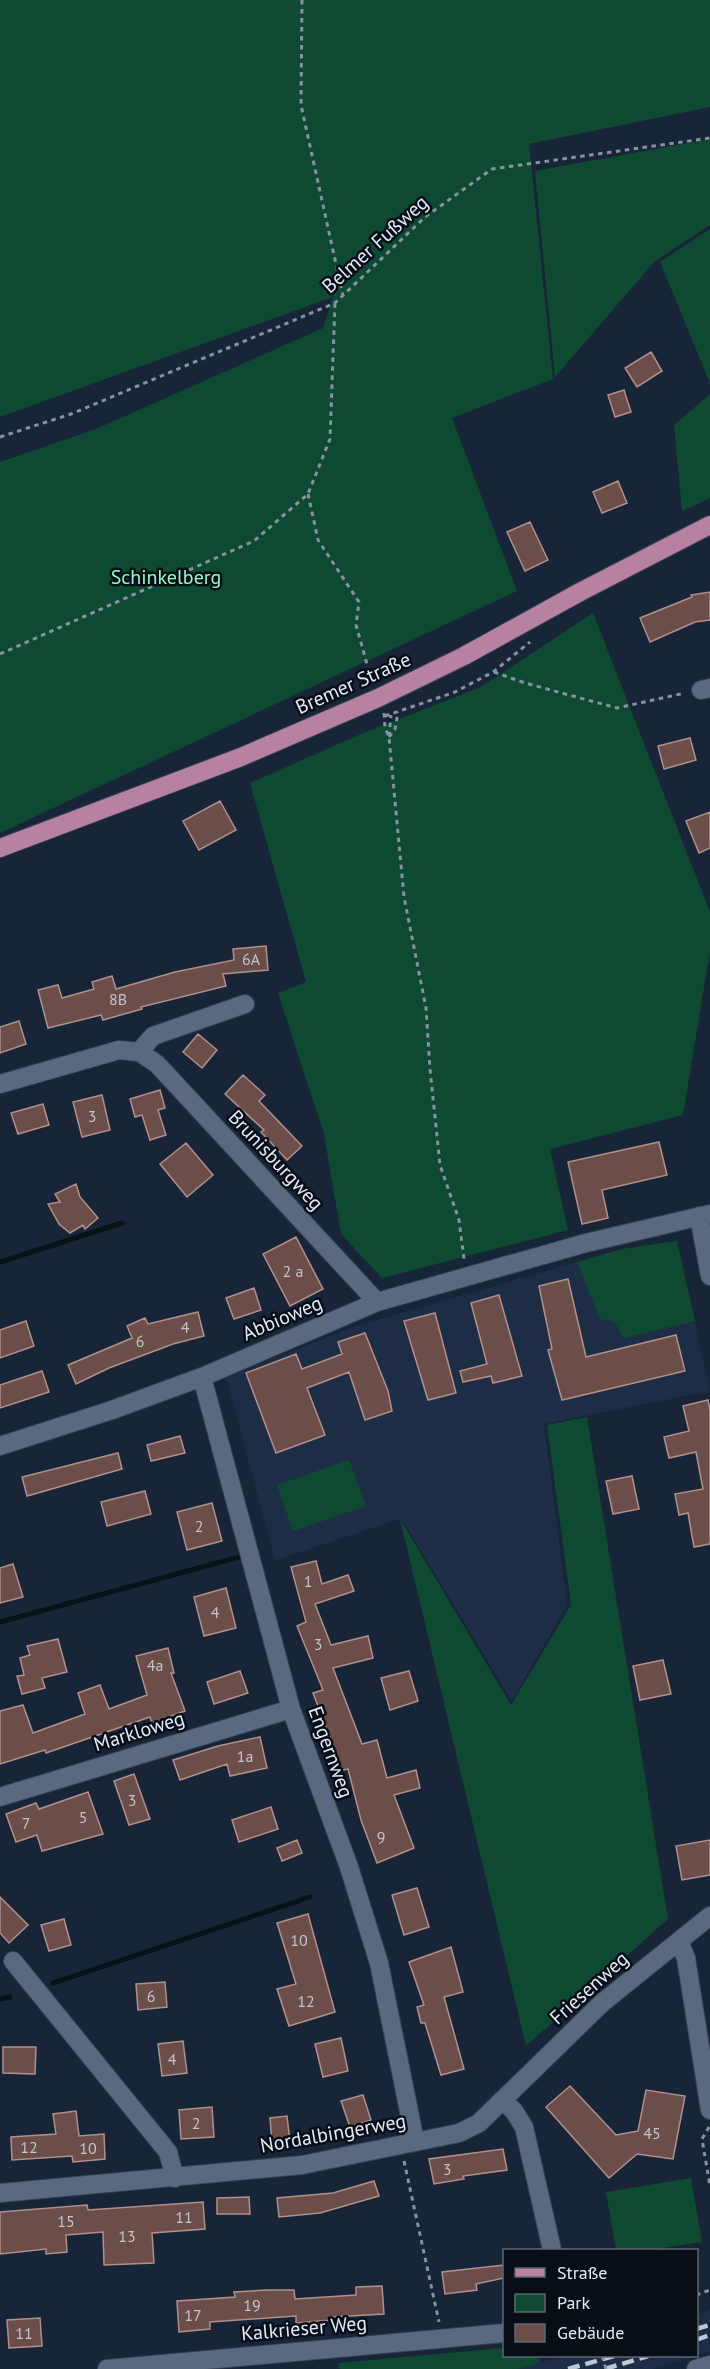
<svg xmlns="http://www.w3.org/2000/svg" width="710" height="2369" font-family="'PT Sans',sans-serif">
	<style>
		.built { fill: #1e2d46 }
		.green { fill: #0e4a32 }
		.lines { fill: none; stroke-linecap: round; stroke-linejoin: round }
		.stream { stroke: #071316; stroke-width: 5 }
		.building { fill: #6b4d49; stroke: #b1908b; stroke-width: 1.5 }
		.minor-casing { stroke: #394253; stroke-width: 20 }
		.major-casing { stroke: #394253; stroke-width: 20 }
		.path { stroke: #8691a1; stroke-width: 3; stroke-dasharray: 4.5 4.5; stroke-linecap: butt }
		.minor { stroke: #5a6980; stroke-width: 18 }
		.major { stroke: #b781a2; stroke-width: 18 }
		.rail { stroke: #bdc7d6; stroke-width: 4.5; stroke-dasharray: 12 6; stroke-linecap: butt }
		.path-bridge { stroke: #8691a1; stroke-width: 3; stroke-dasharray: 4.5 4.5; stroke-linecap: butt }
		.labels { text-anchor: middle; stroke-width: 5; stroke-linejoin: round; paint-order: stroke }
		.number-label { font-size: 16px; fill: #c4c4cd }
		.street-label { font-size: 20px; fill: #e2ebf9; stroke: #080e16 }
		.park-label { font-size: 20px; fill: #91fdc8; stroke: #080e16 }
	</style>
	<rect width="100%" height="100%" fill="#182538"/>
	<path class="built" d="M677,1241l33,150 -166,33 23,180 -55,97 -111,-183 -126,42 -49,-183 130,-51 266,-77z
		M710,2310v41l-13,4v-40z
		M564,2356h132l-44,13h-134z"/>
	<path class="green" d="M0,0h710v107l-181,37 24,235 -101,39 65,173 -517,242v-371l96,-33 227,-101 10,-31 -333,120z
		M710,139v86l-55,36 -100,116 -20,-206z
		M710,229v154l-50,-121z
		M710,394v104l-28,13 -8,-86z
		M593,613l117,299v39l-27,164 -133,34 18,81 -186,48 -41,-44 -17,-100 -46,-141 28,-11 -56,-199 111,-49 120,-47z
		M677,1241l18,80 -71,17 -10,-17 -14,-2 -23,-57 45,-13z
		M587,1417l81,502 -142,127 -126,-527 111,186 60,-100 -24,-180z
		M349,1460l17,46 -73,25 -16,-46z
		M691,2178l11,64 -53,8h-33l-10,-58z
		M504,2348v8h35l1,7 -22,6h-178l-2,-6z"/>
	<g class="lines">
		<path class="stream" d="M0,1262l122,-39
			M0,1622l239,-65
			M53,1983l257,-86
			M0,1999l10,-2"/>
	</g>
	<path class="building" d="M651,352l11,19 -25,16 -12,-19z
		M624,390l7,22 -16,5 -7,-22z
		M618,481l9,22 -25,10 -9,-21z
		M530,522l18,38 -23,11 -18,-39z
		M710,592v28l-15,2 -45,20 -10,-24 52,-21 -1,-2z
		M690,738l6,22 -32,9 -6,-23z
		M220,801l16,29 -37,20 -16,-29z
		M710,812v36l-11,5 -13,-32z
		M266,946l2,24 -45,4 3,12 -85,21 1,2 -39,11 -2,-5 -53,13 -10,-38 20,-5 4,13 32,-9 -2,-7 20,-6 4,13 59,-17 59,-12 -1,-11z
		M19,1021l7,23 -26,9v-26z
		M198,1034l19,16 -15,18 -19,-16z
		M243,1075l22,20 -6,6 43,45 -15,14 -26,-28 3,-2 -39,-36z
		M160,1090l5,18 -7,2 8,25 -16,5 -8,-25 -7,2 -5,-18z
		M102,1095l8,35 -28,7 -9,-35z
		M43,1104l6,21 -31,9 -7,-21z
		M659,1142l8,33 -65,15 6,28 -26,6 -14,-62z
		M186,1143l27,32 -26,22 -27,-33z
		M76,1184l4,13 18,21 -13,11 -2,-4 -13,8 -11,-9 -11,-20 12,-2 -5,-8z
		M296,1237l27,52 -33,17 -27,-52z
		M568,1279l18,78 90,-22 9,36 -123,29 -14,-50 4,-1 -13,-63z
		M254,1288l7,22 -27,9 -8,-21z
		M499,1295l23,81 -29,7 -2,-7 -28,6 -3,-11 27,-7 -16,-61z
		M198,1312l6,24 -31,8 -64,24 -33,16 -8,-19 64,-27 -5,-12 18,-8 3,6z
		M435,1313l21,80 -28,7 -24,-79z
		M26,1321l8,25 -34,12v-28z
		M365,1333l23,58 4,20 -27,9 -16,-48 -42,16 18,47 -49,18 -30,-80 50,-19 6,15 40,-15 -4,-12z
		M42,1371l7,21 -49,16v-23z
		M708,1400l2,10v134l-16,3 -6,-34 -9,2 -4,-21 28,-5 -7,-37 -27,6 -5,-21 25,-6 -6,-25z
		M180,1436l5,17 -34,8 -4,-16z
		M118,1453l4,16 -95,27 -5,-19z
		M632,1476l7,33 -26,5 -7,-33z
		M145,1491l6,23 -44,12 -6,-24z
		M212,1503l10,38 -35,9 -10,-38z
		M316,1561l6,23 26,-9 6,16 -39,13 16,41 37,-9 5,22 -40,10 29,76 15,-4 10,38 29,-8 4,18 -26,7 20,53 -37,15 -16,-43 -13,-51 -13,3 -5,-20 5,-1 -22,-58 10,-3 -26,-64 9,-4 -15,-55z
		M13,1564l10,33 -23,6v-35z
		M226,1588l10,40 -32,8 -10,-39z
		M58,1639l9,33 -25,6 3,10 -23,6 -5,-18 7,-1 -4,-17 10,-3 -3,-9z
		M168,1648l6,25h-3l14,38 -33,12 -2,-6 -104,36 -1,-3 -45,14v-53l23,-6 10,28 52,-19 -7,-21 22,-8 9,24 38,-14 -11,-39z
		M663,1660l8,34 -31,6 -7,-34z
		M240,1671l8,22 -34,11 -7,-22z
		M409,1671l9,30 -28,9 -9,-32z
		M260,1737l7,31 -37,8 -3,-12 -47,16 -7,-20 45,-14z
		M134,1774l16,45 -21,6 -15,-44z
		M88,1792l15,42 -61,17 -5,-16 -21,7 -10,-28 30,-11 3,6z
		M271,1807l7,22 -39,13 -7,-22z
		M297,1840l5,13 -20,8 -5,-13z
		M710,1840v35l-28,5 -6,-34z
		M417,1888l12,39 -25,8 -12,-40z
		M0,1897l28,28 -19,18 -9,-10z
		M308,1914l27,98 -46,14 -12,-37 19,-5 -19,-61z
		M64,1919l7,26 -22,6 -8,-26z
		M451,1947l12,45 -19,5 20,72 -23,6 -16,-52h-4l-4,-16 7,-2 -15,-43z
		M165,1982l2,25 -29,3 -2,-26z
		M341,2038l7,33 -25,6 -8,-33z
		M183,2041l4,32 -25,3 -4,-32z
		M3,2047h33l-1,27 -32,-1z
		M570,2086l46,49 22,-4 8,-41 39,6 -12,63 -36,-5 -28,24 -63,-71z
		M363,2095l8,25 -21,7 -9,-26z
		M212,2107l2,30 -33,2 -2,-29z
		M76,2111l3,25 25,-2 1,25 -32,3 -1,-6 -60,4 -1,-23 45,-3 -3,-20z
		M287,2116l3,26 -18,2 -2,-26z
		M503,2149l4,21 -44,6 1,3 -30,5 -5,-25z
		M374,2181l5,15 -59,17 -41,4 -2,-19 56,-5z
		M249,2197l1,17h-33v-16z
		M203,2202l2,27 -53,4 2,30 -50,2 -1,-33 -37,3 1,17 -21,2v-5l-46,5v-42l87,-7 1,5z
		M504,2265v13l-28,6 1,6 -32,4 -3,-22z
		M382,2286l2,28 -52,3v3l-36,3v-7l-86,6v7l-31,3 -2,-31 58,-4 -1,-5 34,-2h26l1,9 61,-4v-8z
		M40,2318l2,28 -33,2 -2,-28z"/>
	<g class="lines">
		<defs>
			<path id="minor" d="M701,690l9,-2
				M139,1052l14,-16 92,-32
				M0,1084l119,-34 20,2 18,12 220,238
				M699,1216l11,60
				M202,1377l89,332 58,158 30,96 36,178
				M0,1446l112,-36 90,-33 175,-75 209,-59 124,-29
				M0,1797l291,-88
				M679,1941l7,17 24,152
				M13,1961l155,191 7,26
				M502,2100l12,11 10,16 28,123
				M0,2193l302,-28 157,-32 20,-10 123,-120 108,-87
				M107,2369l397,-36
				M696,2369l14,-4"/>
			<path id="major" d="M0,848l241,-91 137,-59 86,-42 116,-64 130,-67"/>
		</defs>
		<use href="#minor" class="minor-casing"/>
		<use href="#major" class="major-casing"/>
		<path class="path" d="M302,0l-1,105 42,191
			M0,437l71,-23 264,-111 90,-86 67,-48 218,-31
			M308,494l10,46 41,62 -3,23 16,57
			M0,654l254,-113 54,-47 22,-55 5,-136
			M494,672l31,11 92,25 68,-15
			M384,713l1,15 4,9 15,160 22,111 4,61 10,96 19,55 5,39
			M385,716l70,-24 38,-20 37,-30
			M389,736l2,-21
			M389,737l6,-8 3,-17
			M709,2127l-7,12 8,47
			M404,2161l35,161
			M696,2295l14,-5"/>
		<use href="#minor" class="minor"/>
		<use href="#major" class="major"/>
		<path class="rail" d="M696,2329l14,-4
			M696,2340l14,-5
			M568,2369l46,-13
			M605,2369l43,-13"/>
		<path class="path-bridge" d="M602,2356l4,13"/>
	</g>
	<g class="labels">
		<g class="number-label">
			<text x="251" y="965">6A</text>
			<text x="118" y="1005">8B</text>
			<text x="92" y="1122">3</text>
			<text x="293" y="1277">2 a</text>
			<text x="185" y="1333">4</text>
			<text x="140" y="1347">6</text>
			<text x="199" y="1532">2</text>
			<text x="308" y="1587">1</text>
			<text x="215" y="1618">4</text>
			<text x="318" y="1650">3</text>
			<text x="155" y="1671">4a</text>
			<text x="245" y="1762">1a</text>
			<text x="132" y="1806">3</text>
			<text x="83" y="1823">5</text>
			<text x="26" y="1829">7</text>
			<text x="381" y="1843">9</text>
			<text x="299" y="1946">10</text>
			<text x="151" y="2002">6</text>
			<text x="306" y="2007">12</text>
			<text x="172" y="2065">4</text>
			<text x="196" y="2129">2</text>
			<text x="652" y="2139">45</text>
			<text x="29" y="2153">12</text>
			<text x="88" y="2154">10</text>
			<text x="447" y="2175">3</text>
			<text x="184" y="2223">11</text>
			<text x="66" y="2227">15</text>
			<text x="127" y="2242">13</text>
			<text x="252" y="2311">19</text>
			<text x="193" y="2321">17</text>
			<text x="24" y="2339">11</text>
		</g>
		<g class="street-label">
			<text transform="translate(375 244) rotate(-42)" y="7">Belmer Fußweg</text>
			<text transform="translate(353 683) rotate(-24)" y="7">Bremer Straße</text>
			<text transform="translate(276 1160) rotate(47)" y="7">Brunisburgweg</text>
			<text transform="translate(282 1318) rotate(-23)" y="7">Abbioweg</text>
			<text transform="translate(139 1731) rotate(-17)" y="7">Markloweg</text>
			<text transform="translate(331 1752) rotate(70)" y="7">Engernweg</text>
			<text transform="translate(589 1988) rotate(-42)" y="7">Friesenweg</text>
			<text transform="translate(333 2133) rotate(-10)" y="7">Nordalbingerweg</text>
			<text transform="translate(304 2328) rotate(-5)" y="7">Kalkrieser Weg</text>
		</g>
		<g class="park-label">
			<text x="166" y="584">Schinkelberg</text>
		</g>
	</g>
	<rect x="503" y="2249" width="195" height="108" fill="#080e16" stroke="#5f6671" stroke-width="1.5"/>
	<rect x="515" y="2268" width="30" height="9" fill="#b781a2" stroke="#5f6671" stroke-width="1.5"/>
	<text x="557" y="2279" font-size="18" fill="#e2ebf9">Straße</text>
	<rect x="515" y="2294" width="30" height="18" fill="#0e4a32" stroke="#5f6671" stroke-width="1.5"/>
	<text x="557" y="2309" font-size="18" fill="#e2ebf9">Park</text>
	<rect x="515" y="2324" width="30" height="18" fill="#6b4d49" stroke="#5f6671" stroke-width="1.5"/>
	<text x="557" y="2339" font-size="18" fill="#e2ebf9">Gebäude</text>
</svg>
